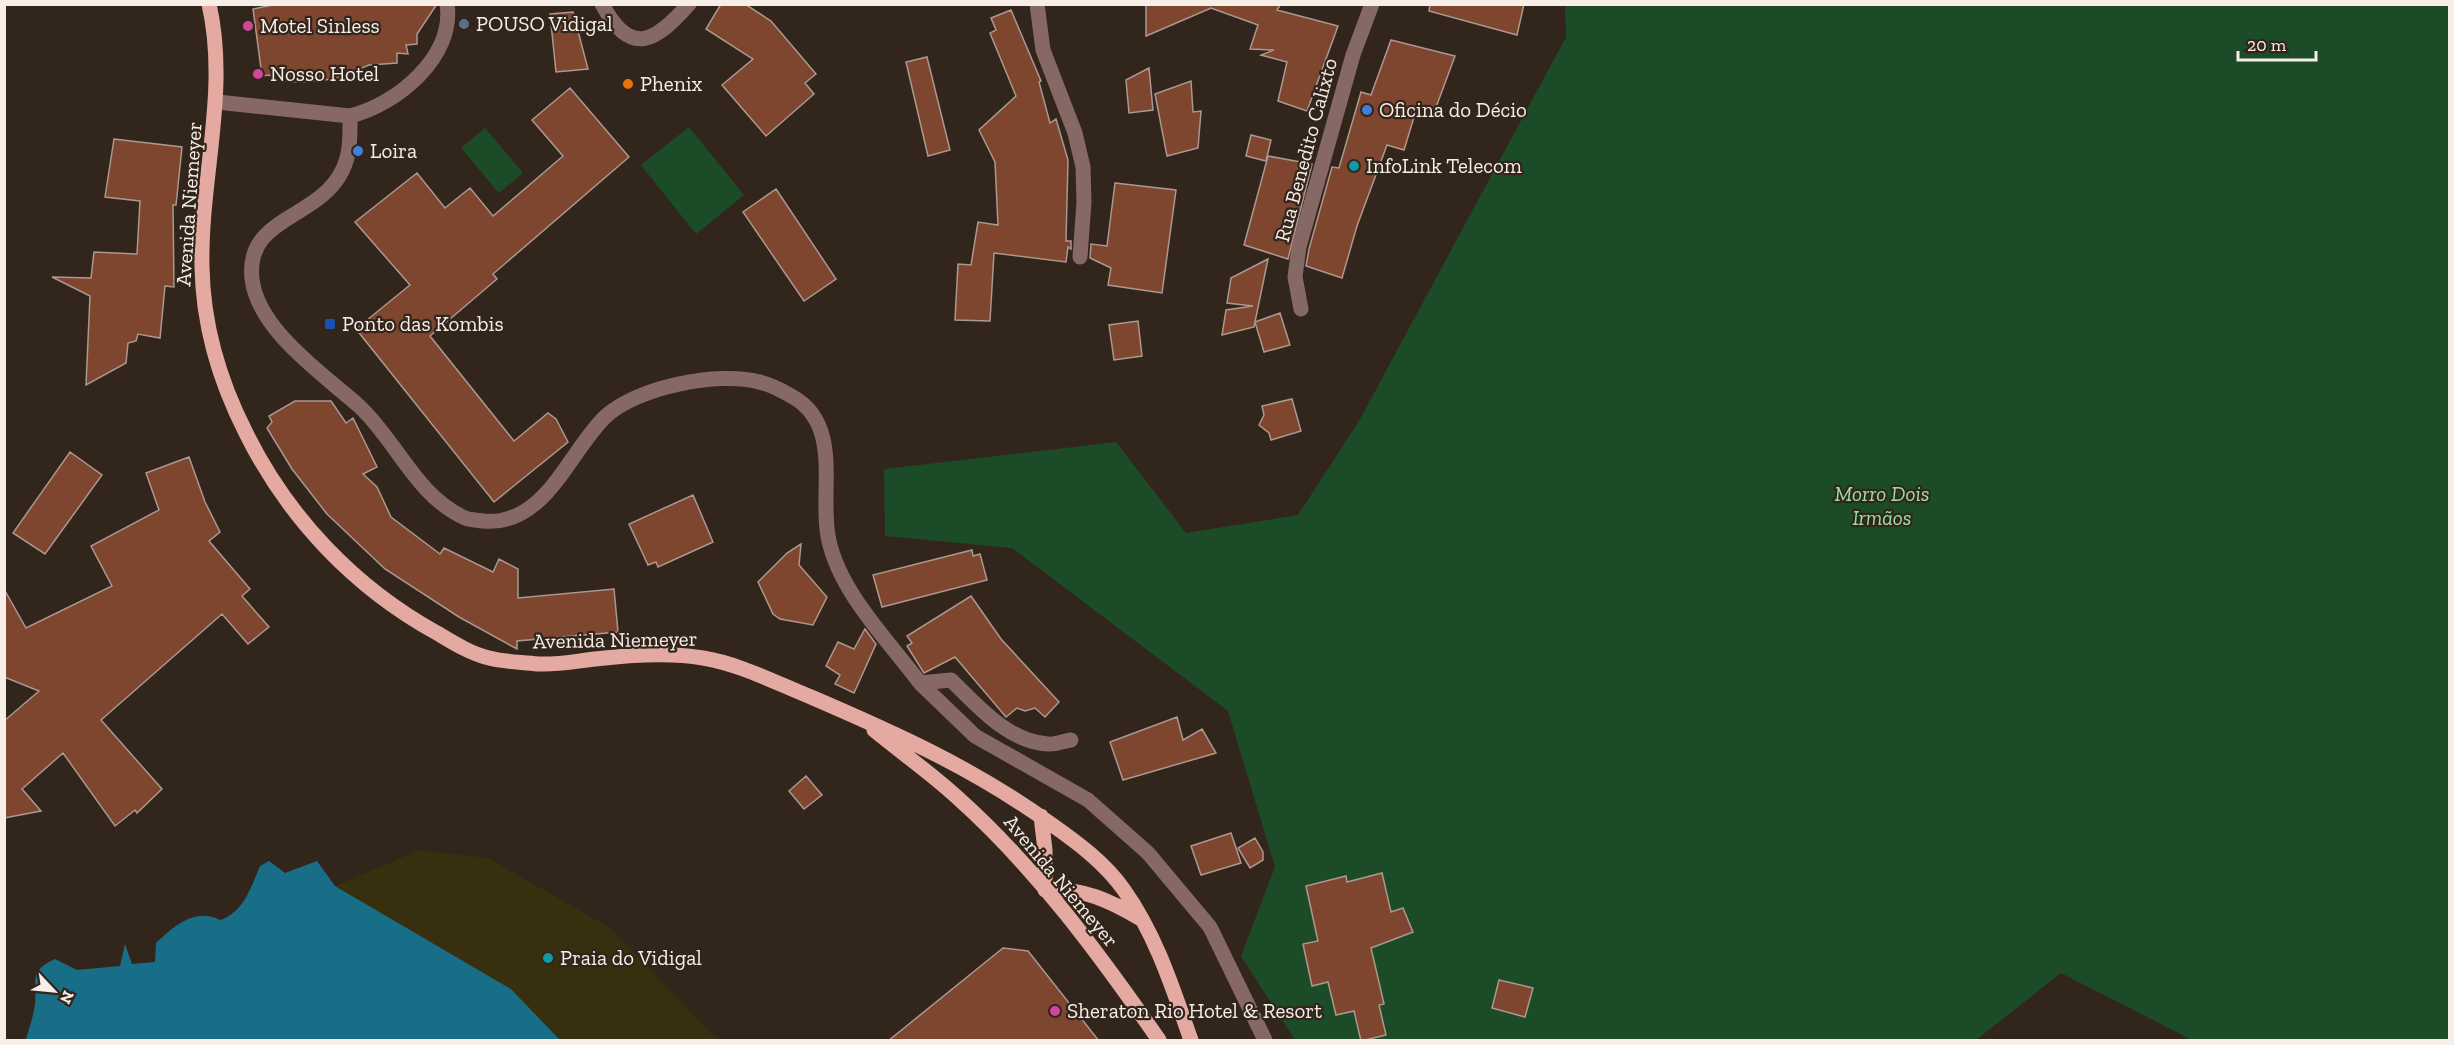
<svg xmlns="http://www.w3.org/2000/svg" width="2454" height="1045" font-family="'Zilla Slab',serif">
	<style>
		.green { fill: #1c4c27 }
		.sand { fill: #372f0e }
		.water { fill: #186e86 }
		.building { fill: #7e462f; stroke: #ab9891; stroke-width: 1.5 }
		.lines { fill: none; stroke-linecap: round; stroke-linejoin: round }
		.minor { stroke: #866964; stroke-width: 15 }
		.primary { stroke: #e4a9a0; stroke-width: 15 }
		.service-dot { fill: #5c6f8a; stroke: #32251c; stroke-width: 2 }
		.hotel-dot { fill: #d1479c; stroke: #32251c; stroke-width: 2 }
		.food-dot { fill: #e8710a; stroke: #32251c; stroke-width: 2 }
		.shop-dot { fill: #3f7fe0; stroke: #32251c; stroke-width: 2 }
		.culture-dot { fill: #0f9aa8; stroke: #32251c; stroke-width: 2 }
		.transit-dot { fill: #1a4fb4; stroke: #32251c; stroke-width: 2 }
		.labels { text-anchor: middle; stroke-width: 4.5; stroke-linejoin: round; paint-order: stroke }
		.poi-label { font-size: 21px; fill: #f7eee8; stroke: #32251c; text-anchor: start }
		.street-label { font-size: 21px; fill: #f7eee8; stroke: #32251c }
		.park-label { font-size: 21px; font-style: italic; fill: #96e1a3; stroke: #32251c }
	</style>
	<rect width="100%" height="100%" fill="#32251c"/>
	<path class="green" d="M1565,5h884v1035h-257l-131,-67 -85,67h-681l-54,-84 34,-89 -47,-156 -216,-163 -127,-12 -1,-67 232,-27 70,91 112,-18 61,-94 207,-384z
		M689,127l55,68 -48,39 -55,-69z
		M485,128l38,45 -24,20 -38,-45z"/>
	<path class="sand" d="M419,850l69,8 121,69 109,113h-158l-49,-51 -176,-103z"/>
	<path class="water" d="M269,861l16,12 32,-12 18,25 176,103 49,51h-534c3,-12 8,-25 9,-37 2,-24 -6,-32 20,-44l22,11 43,-4 5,-22 7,20 23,-2 1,-19c18,-17 39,-36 64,-23 24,-8 31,-33 40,-54z"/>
	<path class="building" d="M278,4h159l-20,30v10l-11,1 2,9 -11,-1v10l-28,2 -35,14 -34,3 -13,-1 -3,-4 -12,2 -2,-4 -8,1 -9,-67z
		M721,4h24l26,17 45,53 -11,9 9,11 -48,42 -44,-51 31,-26 -47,-30z
		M1146,4h135l-4,6 61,16 -31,85 -29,-10 9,-39 -26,-7 13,-5 -24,-1 8,-24 -47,-17 -65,28z
		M1430,4h94l-7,31 -88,-24z
		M1011,10l30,71 -2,1 11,41 6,-4 12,41 -2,81h5v8l-3,-2 -2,15 -72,-9 -4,68 -35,-1 3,-56 13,1 7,-43 20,3 -3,-63 -16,-32 37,-34 -26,-63 6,-3 -5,-12z
		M573,12l15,57 -32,3 -6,-58z
		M1391,40l64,16 -20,54 -17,-6 -14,46 -17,-5 -30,81 -15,52 -36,-12 3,-17 23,-82 7,1 22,-76 10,3z
		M927,57l23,93 -22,6 -22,-94z
		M1149,68l4,42 -24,3 -3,-33z
		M1191,81l2,31 8,-1 -3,37 -31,8 -12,-62z
		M570,88l59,69 -136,117 4,5 -67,57 84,105 34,-28 8,6 12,23 -74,60 -138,-173 54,-44 -55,-63 62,-49 28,35 25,-20 23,28 70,-60 -31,-36z
		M1251,135l20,5 -5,21 -20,-5z
		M114,139l68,8 -6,58h-3l1,82 -9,-1 -5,52 -22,-4 -2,7 -8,2 -2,20 -40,22 4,-89 -38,-19 39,1 3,-26 43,2 3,-53 -35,-4z
		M1268,156l44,8 -24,95 -44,-14z
		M1115,183l61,7 -14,103 -54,-8 3,-17 -21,-10 1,-14 16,2z
		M776,189l60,90 -32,22 -61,-89z
		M1268,259l-14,68 -32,8 4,-25 27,-4 -26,-3 4,-25z
		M1280,313l10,32 -26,7 -9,-30z
		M1138,321l4,35 -28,4 -5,-35z
		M1292,399l9,32 -30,9 -2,-7 -10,-8 5,-10 -2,-9z
		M295,401h36l15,22 7,-5 24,49 -14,7 14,13 14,30 49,37 4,-6 49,24 6,-13 19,10v29l96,-9 4,43 -101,9v8l-58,-32 -74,-48 -58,-55 -35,-45 -25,-41 5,-6 -3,-6z
		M70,452l32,23 -57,79 -32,-21z
		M189,457l16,45 15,30 -11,9 41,48 -8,7 27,31 -21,17 -26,-30 -121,106 61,69 -25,24 -2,-3 -20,16 -52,-73 -41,36 19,22 -37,7v-97l35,-30 -35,-14v-88l22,39 86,-42 -21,-40 68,-36 -13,-37z
		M693,495l20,47 -55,25 -2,-5 -8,3 -19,-41z
		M801,544l-2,21 28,32 -14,28 -33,-6 -7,-5 -15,-32 29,-29z
		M972,550l1,6 7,-2 7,26 -105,27 -9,-32z
		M971,596l30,43 58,63 -14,15 -10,-9 -10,3 -8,-3 -11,9 -51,-60 -31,16 -17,-27 5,-3 -5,-7z
		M865,629l11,15 -22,49 -19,-9 5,-9 -14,-9 12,-24 16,7z
		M1177,717l6,23 19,-11 14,24 -93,27 -13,-38z
		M806,776l16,19 -18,14 -15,-18z
		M1231,833l10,30 -40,12 -10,-29z
		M1255,838l8,14v8l-13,8 -12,-20z
		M1382,873l9,39 12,-4 10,24 -42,16 13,56 -5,1 7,30 -25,6 -7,-30 -18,4 -8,-33 -16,4 -9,-42 15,-3 -12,-55 40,-10 1,6z
		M1003,948l25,3 71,90h-211z
		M1499,980l34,8 -8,29 -33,-9z"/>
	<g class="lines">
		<path class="minor" d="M602,4c29,55 54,37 87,0
			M1037,4l6,46 32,83 8,34 1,35 -4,55
			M217,102l133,14c46,-11 105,-59 97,-112
			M350,116c0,18 1,38 -8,55 -24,49 -97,45 -90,108 6,51 71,95 107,127 38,35 56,89 106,112 5,2 12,2 18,3 62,6 85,-68 122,-104 31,-30 114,-46 154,-35 11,2 24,9 34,15 51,29 25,97 36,144 12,53 59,99 91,142l31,-3c26,25 57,62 97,64 7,1 16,-3 23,-4
			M1301,309l-6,-32 4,-30 54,-192 19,-51
			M920,683l55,53 113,64 60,53 62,74 55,113"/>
		<path class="primary" d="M209,4c20,88 -9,175 -7,263 1,58 18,115 44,166 42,85 109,155 191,200 15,9 34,21 52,25 15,4 33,4 49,6 19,1 39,-3 57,-5 34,-4 74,-7 108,-1 37,6 73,25 108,39 86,37 164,72 240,127 27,19 54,39 73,66 32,45 49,99 67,150
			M874,730c28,23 58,44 85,69 77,69 141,156 200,241
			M1041,816l4,34v40c38,-2 64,10 96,29"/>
	</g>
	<circle class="service-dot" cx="464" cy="24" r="6"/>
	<g class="hotel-dot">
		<circle cx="248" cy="26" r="6"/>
		<circle cx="258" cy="74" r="6"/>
		<circle cx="1055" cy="1011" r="6"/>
	</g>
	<circle class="food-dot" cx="628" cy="84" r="6"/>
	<g class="shop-dot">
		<circle cx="1367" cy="110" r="6"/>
		<circle cx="358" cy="151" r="6"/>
	</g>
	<g class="culture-dot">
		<circle cx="1354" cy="166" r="6"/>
		<circle cx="548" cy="958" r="6"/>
	</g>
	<rect class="transit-dot" x="324" y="318" width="12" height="12" rx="3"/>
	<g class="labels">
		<g class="poi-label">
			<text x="476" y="31">POUSO Vidigal</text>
			<text x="260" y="33">Motel Sinless</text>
			<text x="270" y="81">Nosso Hotel</text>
			<text x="640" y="91">Phenix</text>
			<text x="1379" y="117">Oficina do Décio</text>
			<text x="370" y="158">Loira</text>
			<text x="1366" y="173">InfoLink Telecom</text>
			<text x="342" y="331">Ponto das Kombis</text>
			<text x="560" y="965">Praia do Vidigal</text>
			<text x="1067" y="1018">Sheraton Rio Hotel &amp; Resort</text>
		</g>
		<g class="street-label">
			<text transform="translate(1306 150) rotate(-75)" y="7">Rua Benedito Calixto</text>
			<text transform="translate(189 204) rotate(-86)" y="7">Avenida Niemeyer</text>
			<text transform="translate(615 640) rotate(-1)" y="7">Avenida Niemeyer</text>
			<text transform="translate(1061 881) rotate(50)" y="7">Avenida Niemeyer</text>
		</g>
		<g class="park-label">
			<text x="1882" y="501">Morro Dois<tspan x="1882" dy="24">Irmãos</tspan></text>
		</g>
	</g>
	<rect width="2454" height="1045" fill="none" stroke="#f7eee8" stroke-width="12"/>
	<g transform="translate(54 991) rotate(116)" stroke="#32251c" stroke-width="4.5" paint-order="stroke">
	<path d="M0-4.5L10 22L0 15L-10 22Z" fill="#f7eee8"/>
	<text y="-9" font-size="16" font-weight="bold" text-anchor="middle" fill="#f7eee8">N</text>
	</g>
	<path d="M2238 51v9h78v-9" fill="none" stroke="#f7eee8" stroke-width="3"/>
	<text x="2247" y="51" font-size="18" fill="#f7eee8" stroke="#32251c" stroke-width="4.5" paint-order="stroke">20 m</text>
</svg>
